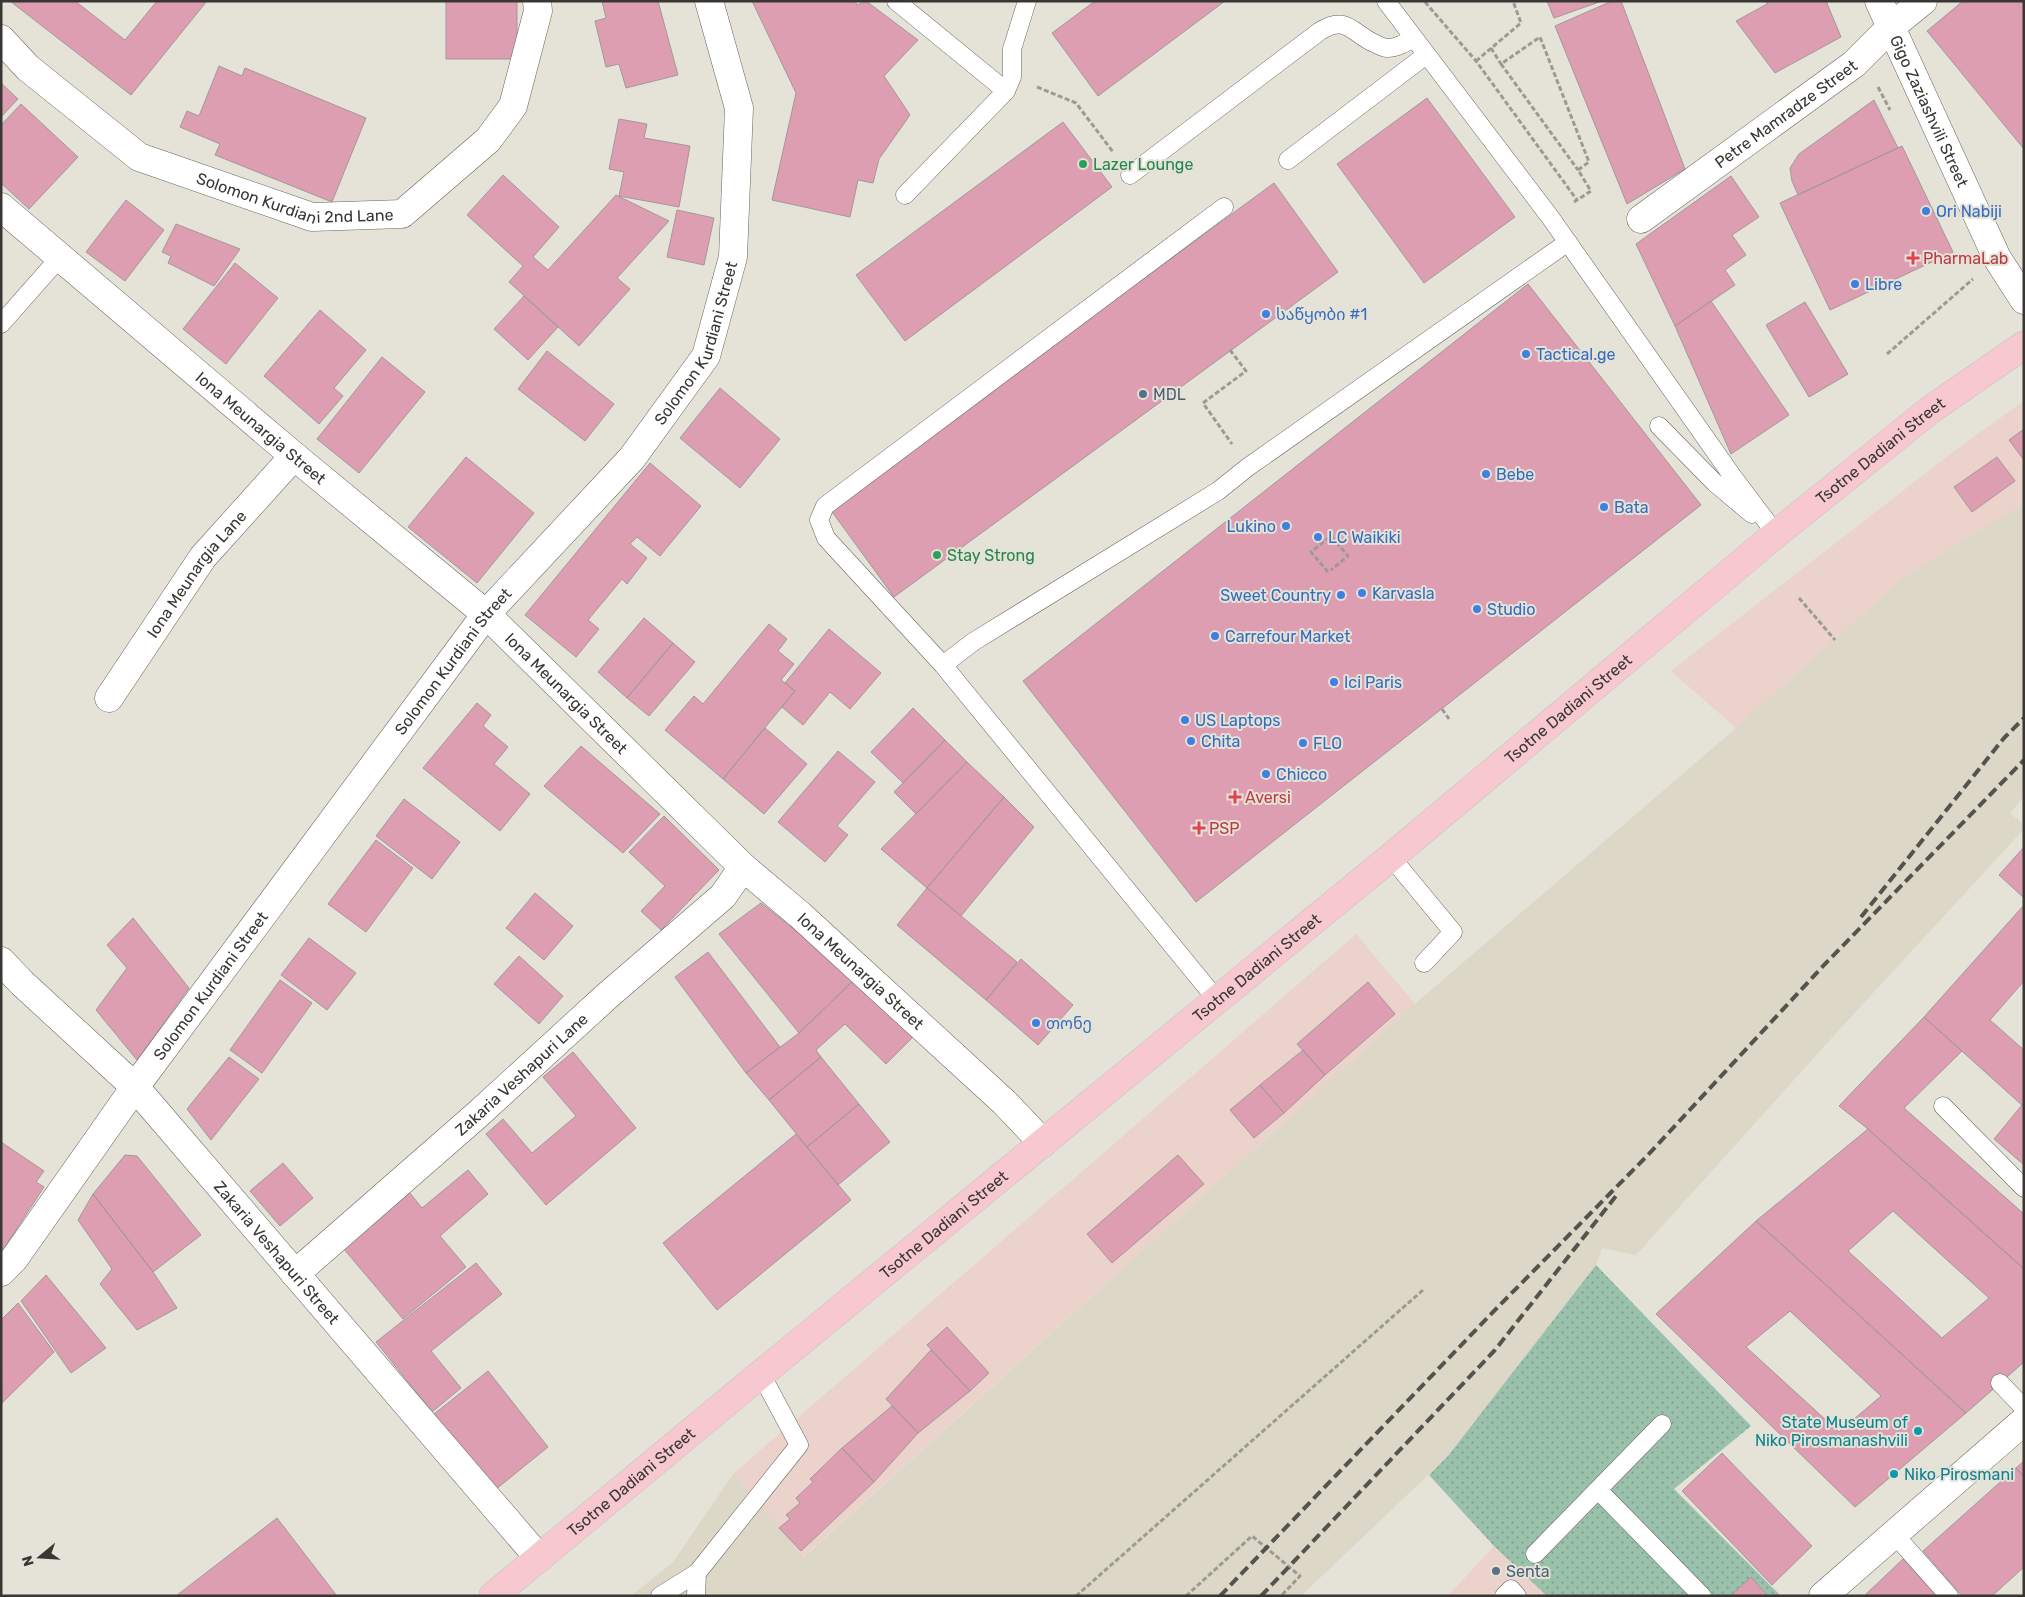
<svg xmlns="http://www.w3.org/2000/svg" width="2025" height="1597" font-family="Rubik,'Noto Sans Georgian',sans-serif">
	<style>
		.commercial { fill: #ebd2ca }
		.built { fill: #dcd7c6 }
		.grass { fill: url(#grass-dots) }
		.building { fill: #de9eb2; stroke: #a3979b; fill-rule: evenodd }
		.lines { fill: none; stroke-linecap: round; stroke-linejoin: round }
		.lane-casing { stroke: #67655c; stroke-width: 19 }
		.street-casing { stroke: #67655c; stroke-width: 29 }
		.secondary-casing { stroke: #67655c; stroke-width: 29 }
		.primary-casing { stroke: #c3c3c2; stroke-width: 29 }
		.path { stroke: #9c9a92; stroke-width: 3; stroke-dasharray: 5 2.5; stroke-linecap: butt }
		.lane { stroke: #fff; stroke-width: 18 }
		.street { stroke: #fff; stroke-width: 28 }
		.secondary { stroke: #fff; stroke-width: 28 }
		.primary { stroke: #f8c8d0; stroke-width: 28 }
		.rail { stroke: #54534e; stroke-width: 4; stroke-dasharray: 10 5; stroke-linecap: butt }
		.leisure-dot { fill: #2e9e5b; stroke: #e5e2d8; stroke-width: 2 }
		.shop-dot { fill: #3f7fe0; stroke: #e5e2d8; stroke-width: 2 }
		.health-dot { fill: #e0444e; stroke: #e5e2d8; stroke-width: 2 }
		.service-dot { fill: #5c6f8a; stroke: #e5e2d8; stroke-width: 2 }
		.culture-dot { fill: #0f9aa8; stroke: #e5e2d8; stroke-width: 2 }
		.labels { text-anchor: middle; stroke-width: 4; stroke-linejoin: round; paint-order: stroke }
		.street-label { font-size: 16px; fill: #383733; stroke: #e5e2d8 }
		.leisure-label { font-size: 16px; fill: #27864d; stroke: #e5e2d8; text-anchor: start }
		.shop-label { font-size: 16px; fill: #366cbe; stroke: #e5e2d8; text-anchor: start }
		.health-label { font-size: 16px; fill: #be3a42; stroke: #e5e2d8; text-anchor: start }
		.service-label { font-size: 16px; fill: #4e5e75; stroke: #e5e2d8; text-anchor: start }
		.culture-label { font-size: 16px; fill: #0d838f; stroke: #e5e2d8; text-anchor: end }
	</style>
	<defs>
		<pattern id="grass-dots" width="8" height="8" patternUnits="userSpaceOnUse" patternTransform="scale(1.25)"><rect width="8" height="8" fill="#9ac1ab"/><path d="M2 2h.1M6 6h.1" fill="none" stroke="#7f9e8c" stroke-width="1.8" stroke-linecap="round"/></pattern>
	</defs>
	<rect width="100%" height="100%" fill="#e5e2d8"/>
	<path class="commercial" d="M2024,401v102l-121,75 -167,150 -65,-57 287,-223z
		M1356,934l59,70 -613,554 -68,-85z
		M1494,1546l53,50h-99z"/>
	<path class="built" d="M2024,503v294l-14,16 14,12v4l-185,201 -203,225 -34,-7 -6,17 -148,191 -147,140h-670l42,-34 61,-89 69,85 612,-554 321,-276 167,-150z"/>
	<path class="grass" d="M1596,1265l155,161 -77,63 107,107h-234l-53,-50 -65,-71 19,-19z"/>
	<path class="building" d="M10,1h65l50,39 32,-39h50l-76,94z
		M446,1h71v58h-71z
		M602,1h56l20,74 -52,13 -7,-24 -13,3 -11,-46 11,-3z
		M752,1h103l2,4 9,-4 52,39 -34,36 26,39 -31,44 -6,24 -15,-3 -8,37 -78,-17 24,-107z
		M1095,1h130l-127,95 -46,-63z
		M1547,1h55l-48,17z
		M1612,1h9l64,168 -58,35 -72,-178z
		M1766,1h60l15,36 -66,36 -39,-52 31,-17z
		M1963,1h61v148l-97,-118z
		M219,66l23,10 3,-8 121,50 -34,84 -117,-47 5,-11 -40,-17 7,-16 12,5z
		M1,83l17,16 -17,18z
		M1427,98l88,119 -91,66 -87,-119z
		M1874,100l24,48 -100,47 -6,-14 -2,-13 9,-14z
		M21,104l57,53 -49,52 -28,-26v-58z
		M619,119l28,5 -3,14 46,8 -11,61 -60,-11 5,-24 -15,-3z
		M1063,122l49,65 -207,154 -49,-66z
		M1902,146l51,106 -123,58 -50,-107z
		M503,175l56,52 -26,30 15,13 68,-75 53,26 -52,57 13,11 -51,57 -70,-64 14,-16 -56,-51z
		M1731,176l28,41 -27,18 14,20 -21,15 10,15 -60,41 -39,-82z
		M1274,183l64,89 -444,325 -64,-88z
		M126,200l38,30 -39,51 -39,-29z
		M677,210l37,8 -10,47 -37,-8z
		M176,224l64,25 -26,37 -46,-23 3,-7 -9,-4z
		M235,263l43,35 -52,66 -43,-35z
		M1528,284l173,221 -505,397 -173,-221z
		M524,296l34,31 -30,33 -34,-31z
		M1711,301l78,114 -58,39 -56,-128z
		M1805,302l43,72 -39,23 -43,-72z
		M320,310l46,40 -32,38 9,8 -24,28 -55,-48z
		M547,351l67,53 -29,37 -67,-52z
		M382,357l43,35 -66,81 -42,-34z
		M720,388l60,51 -40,49 -60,-50z
		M2024,429v31l-15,-20z
		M466,457l68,56 -57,70 -69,-56z
		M1997,457l18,24 -43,31 -18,-25z
		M650,463l51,43 -41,50 -23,-19 -7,7 17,14 -20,26 -5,-5 -34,41 11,9 -23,28 -51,-42z
		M644,618l29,25 -46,55 -29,-26z
		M769,624l18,15 -9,12 16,13 -13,16 14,11 -72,88 -58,-49 29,-34 9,8z
		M829,629l52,44 -31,36 -20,-17 -27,33 -21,-18 13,-16 -10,-8z
		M673,643l22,19 -46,54 -22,-18z
		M477,703l14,12 -8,11 25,21 -14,17 36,30 -30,37 -77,-63z
		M913,708l32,32 -42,43 -32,-31z
		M765,728l42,36 -43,50 -41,-35z
		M945,740l22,22 -51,52 -22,-22z
		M581,746l79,68 -37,39 -79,-67z
		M838,751l37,31 -38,44 11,9 -23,27 -47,-40z
		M967,762l37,35 -77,91 -46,-39z
		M1004,797l30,30 -73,89 -34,-28z
		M404,799l56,43 -28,37 -56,-43z
		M664,816l55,54 -58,60 -20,-19 24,-25 -36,-34z
		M376,840l37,28 -47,64 -38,-28z
		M2024,847v51l-25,-23z
		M927,888l90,74 -31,38 -89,-75z
		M535,893l38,33 -29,34 -38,-32z
		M761,903l95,75 -57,55 -80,-99z
		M2024,905v76l-34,39 34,30v57l-100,-90z
		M133,918l56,70 -52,72 -41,-50 31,-42 -20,-23z
		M309,938l47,35 -29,37 -46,-35z
		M708,952l72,95 -34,26 -71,-96z
		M519,956l44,40 -24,28 -45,-40z
		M1021,959l52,46 -35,40 -52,-45z
		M856,978l58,58 -28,28 -41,-40 -29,26 5,7 -52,43 -23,-27 53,-40z
		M280,980l32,23 -50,70 -32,-23z
		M1368,982l27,32 -70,61 -28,-31z
		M1924,1017l38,34 -58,57 120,106v55l-156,-140 -29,-23z
		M1303,1050l22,25 -41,38 -24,-28z
		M573,1052l63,76 -90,77 -60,-71 17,-15 29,34 44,-37 -33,-39z
		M229,1057l30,22 -48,61 -24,-31z
		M821,1057l38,47 -52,43 -38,-47z
		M1260,1085l24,28 -30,25 -24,-28z
		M859,1104l31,38 -52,43 -31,-38z
		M2022,1105l2,2v58l-30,-26z
		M1868,1129l156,140v93l-58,51 -210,-192zM1893,1211l96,87 -47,40 -94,-87z
		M796,1134l55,66 -134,110 -54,-67z
		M1,1142l43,29 -8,11 8,5 -43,66z
		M125,1155l12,1 64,79 -48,37 -60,-78z
		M1178,1155l26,29 -92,79 -25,-29z
		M283,1163l30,35 -33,28 -30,-35z
		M468,1170l20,24 -48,42 26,31 -63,52 -60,-71 66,-56 13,16z
		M93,1194l60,78 24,36 -40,22 -37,-46 12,-15 -34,-49z
		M1756,1221l210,192 -111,94 -199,-193zM1790,1311l91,85 -42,36 -93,-85z
		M476,1263l26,31 -71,57 30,37 -29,24 -56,-70z
		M46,1275l60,73 -35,25 -50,-72z
		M18,1303l36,49 -52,51 -1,-83z
		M947,1327l42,46 -19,18 -43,-46z
		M931,1350l39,41 -52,42 -32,-34z
		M488,1371l60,76 -53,43 -61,-76z
		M892,1406l26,27 -44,49 -32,-34z
		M842,1448l32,34 -73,69 -22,-23 11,-9 -4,-4 14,-12 -4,-5 17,-16 -3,-3z
		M1722,1453l90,93 -40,39 -90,-94z
		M2024,1461v16l-8,-9z
		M2016,1468l8,9v90l-32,29h-30l-39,-45z
		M277,1518l60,78h-161z
		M1903,1559l34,37h-73z
		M1751,1577l17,19h-38z"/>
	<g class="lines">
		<defs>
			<path id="lane" d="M896,1l110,90
				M1386,1l164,216 183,260 43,57
				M1288,160l138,-105
				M1130,175l190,-144c27,-17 32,3 56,13 4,2 8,4 11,4 10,0 18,-5 26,-10
				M905,195l101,-104 6,-14v-28l15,-48
				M1,324l60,-68
				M1659,426l56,57 37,31
				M943,665l30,-23 245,-151 30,-24 320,-225
				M1391,857l62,75 -29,31
				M1217,1000l-274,-335 -117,-127 -7,-18 6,-14 399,-299
				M1943,1106l81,82
				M2000,1383l24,25
				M1598,1490l104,106
				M1894,1534l55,62
				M1535,1554l127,-130
				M660,1596l37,-23 102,-128 -38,-71
				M696,1596l1,-23
				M1504,1596l7,-7 6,7"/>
			<g id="street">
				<path id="s1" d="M1,39l27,29 111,89 173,60 90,-3 86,-74 25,-34 25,-95 -1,-10"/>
				<path id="s2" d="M1,207l293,249 192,158 257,253 57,48 204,187 39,41"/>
				<path id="s3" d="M1641,219l213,-155 37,-37 32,-26"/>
				<path id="s4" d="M109,698l94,-141 91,-101"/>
				<path id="s5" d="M1,961l21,22 113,104 404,471"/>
				<path id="s6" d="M1,1272l13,-13 121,-172 351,-473 146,-156 74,-102 27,-99 6,-149 -30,-107"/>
				<path id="s7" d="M295,1274l182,-159 130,-119 116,-100 20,-29"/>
			</g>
			<g id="secondary">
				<path id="s8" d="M1879,1l118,257 27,42"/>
				<path d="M1823,1596l201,-175"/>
			</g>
			<g id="primary">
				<path id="s9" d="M493,1596l268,-222 630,-517 385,-323 154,-124 94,-65"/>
			</g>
		</defs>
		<use href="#lane" class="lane-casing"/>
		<use href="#street" class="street-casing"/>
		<use href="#secondary" class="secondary-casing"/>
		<use href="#primary" class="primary-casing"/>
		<path class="path" d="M1425,2l51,59 101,139
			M1491,48l10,16
			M1476,61l45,-38 -8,-22
			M1037,87l39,16 37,49
			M1878,87l12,23
			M1574,202l17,-11 -13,-21 11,-8 -49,-125 -39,27 77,106
			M1230,350l16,21 -43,32 29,41
			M1887,354l86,-75
			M1328,572l-17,-20 20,-16 17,20 -17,14
			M1799,598l36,42
			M1442,709l7,10
			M1076,1596l347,-306
			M1186,1596l66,-60 48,40 -19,20"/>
		<use href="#lane" class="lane"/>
		<use href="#street" class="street"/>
		<use href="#secondary" class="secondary"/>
		<use href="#primary" class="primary"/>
		<path class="rail" d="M1861,917l143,-179 20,-20
			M1220,1596l274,-285 153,-155 177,-191 200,-205
			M1261,1596l234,-246 121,-154"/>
	</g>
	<g class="leisure-dot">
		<circle cx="1083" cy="164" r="5"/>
		<circle cx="937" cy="555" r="5"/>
	</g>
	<g class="shop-dot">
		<circle cx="1926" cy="211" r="5"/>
		<circle cx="1855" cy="284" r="5"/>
		<circle cx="1266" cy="314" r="5"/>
		<circle cx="1526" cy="354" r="5"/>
		<circle cx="1486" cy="474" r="5"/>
		<circle cx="1604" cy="507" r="5"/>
		<circle cx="1286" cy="526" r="5"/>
		<circle cx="1318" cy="537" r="5"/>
		<circle cx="1362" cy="593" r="5"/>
		<circle cx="1341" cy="595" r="5"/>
		<circle cx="1477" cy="609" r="5"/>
		<circle cx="1215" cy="636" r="5"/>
		<circle cx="1334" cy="682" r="5"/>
		<circle cx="1185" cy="720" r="5"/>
		<circle cx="1191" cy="741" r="5"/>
		<circle cx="1303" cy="743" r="5"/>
		<circle cx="1266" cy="774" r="5"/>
		<circle cx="1036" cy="1023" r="5"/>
	</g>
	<g class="health-dot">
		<path d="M1910.5 250.5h5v5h5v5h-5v5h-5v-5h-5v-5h5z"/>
		<path d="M1232.5 789.5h5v5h5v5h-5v5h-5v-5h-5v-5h5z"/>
		<path d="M1196.5 820.5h5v5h5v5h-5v5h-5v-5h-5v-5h5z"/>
	</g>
	<g class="service-dot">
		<circle cx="1143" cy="394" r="5"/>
		<circle cx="1496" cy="1571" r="5"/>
	</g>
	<g class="culture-dot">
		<circle cx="1918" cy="1431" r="5"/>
		<circle cx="1894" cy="1474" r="5"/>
	</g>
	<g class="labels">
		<g class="street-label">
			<text dy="6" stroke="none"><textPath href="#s8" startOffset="121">Gigo Zaziashvili Street</textPath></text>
			<text dy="6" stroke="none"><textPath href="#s3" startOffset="179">Petre Mamradze Street</textPath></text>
			<text dy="6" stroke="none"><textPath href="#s1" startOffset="345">Solomon Kurdiani 2nd Lane</textPath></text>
			<text dy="6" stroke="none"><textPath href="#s6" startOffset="1165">Solomon Kurdiani Street</textPath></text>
			<text dy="6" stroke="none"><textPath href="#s2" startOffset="341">Iona Meunargia Street</textPath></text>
			<text dy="6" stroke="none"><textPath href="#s9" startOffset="1799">Tsotne Dadiani Street</textPath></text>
			<text dy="6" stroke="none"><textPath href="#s4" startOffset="152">Iona Meunargia Lane</textPath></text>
			<text dy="6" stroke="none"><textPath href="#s6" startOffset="760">Solomon Kurdiani Street</textPath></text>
			<text dy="6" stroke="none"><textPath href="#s2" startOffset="746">Iona Meunargia Street</textPath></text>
			<text dy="6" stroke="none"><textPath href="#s9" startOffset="1394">Tsotne Dadiani Street</textPath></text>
			<text dy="6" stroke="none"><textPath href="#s9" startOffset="989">Tsotne Dadiani Street</textPath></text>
			<text dy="6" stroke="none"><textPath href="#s2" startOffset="1151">Iona Meunargia Street</textPath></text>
			<text dy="6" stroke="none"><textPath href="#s6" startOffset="355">Solomon Kurdiani Street</textPath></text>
			<text dy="6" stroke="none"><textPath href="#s7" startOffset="302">Zakaria Veshapuri Lane</textPath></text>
			<text dy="6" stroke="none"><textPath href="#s9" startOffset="584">Tsotne Dadiani Street</textPath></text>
			<text dy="6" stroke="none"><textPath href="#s5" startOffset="402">Zakaria Veshapuri Street</textPath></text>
			<text dy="6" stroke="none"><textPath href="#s9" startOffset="179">Tsotne Dadiani Street</textPath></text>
		</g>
		<g class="leisure-label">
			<text x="1093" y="170">Lazer Lounge</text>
			<text x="947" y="561">Stay Strong</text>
		</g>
		<g class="shop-label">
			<text x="1936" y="217">Ori Nabiji</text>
			<text x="1865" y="290">Libre</text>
			<text x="1276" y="320">საწყობი #1</text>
			<text x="1536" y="360">Tactical.ge</text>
			<text x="1496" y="480">Bebe</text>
			<text x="1614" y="513">Bata</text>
			<text x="1276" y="532" text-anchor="end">Lukino</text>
			<text x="1328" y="543">LC Waikiki</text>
			<text x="1372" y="599">Karvasla</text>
			<text x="1331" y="601" text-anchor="end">Sweet Country</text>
			<text x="1487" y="615">Studio</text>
			<text x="1225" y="642">Carrefour Market</text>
			<text x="1344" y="688">Ici Paris</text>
			<text x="1195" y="726">US Laptops</text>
			<text x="1201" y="747">Chita</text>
			<text x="1313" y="749">FLO</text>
			<text x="1276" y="780">Chicco</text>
			<text x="1046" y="1029">თონე</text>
		</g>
		<g class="health-label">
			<text x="1923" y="264">PharmaLab</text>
			<text x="1245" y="803">Aversi</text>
			<text x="1209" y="834">PSP</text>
		</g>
		<g class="service-label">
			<text x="1153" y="400">MDL</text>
			<text x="1506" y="1577">Senta</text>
		</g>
		<g class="culture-label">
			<text x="1908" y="1428">State Museum of<tspan x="1908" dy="18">Niko Pirosmanashvili</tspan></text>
			<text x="1904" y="1480" text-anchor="start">Niko Pirosmani</text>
		</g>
	</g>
	<rect width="2025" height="1597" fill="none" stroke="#383733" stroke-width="5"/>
	<g transform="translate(40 1557) rotate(252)" stroke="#e5e2d8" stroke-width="4" paint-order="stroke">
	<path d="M0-4L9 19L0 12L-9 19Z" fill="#383733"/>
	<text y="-8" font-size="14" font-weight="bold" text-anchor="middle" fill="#383733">N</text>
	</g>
</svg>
